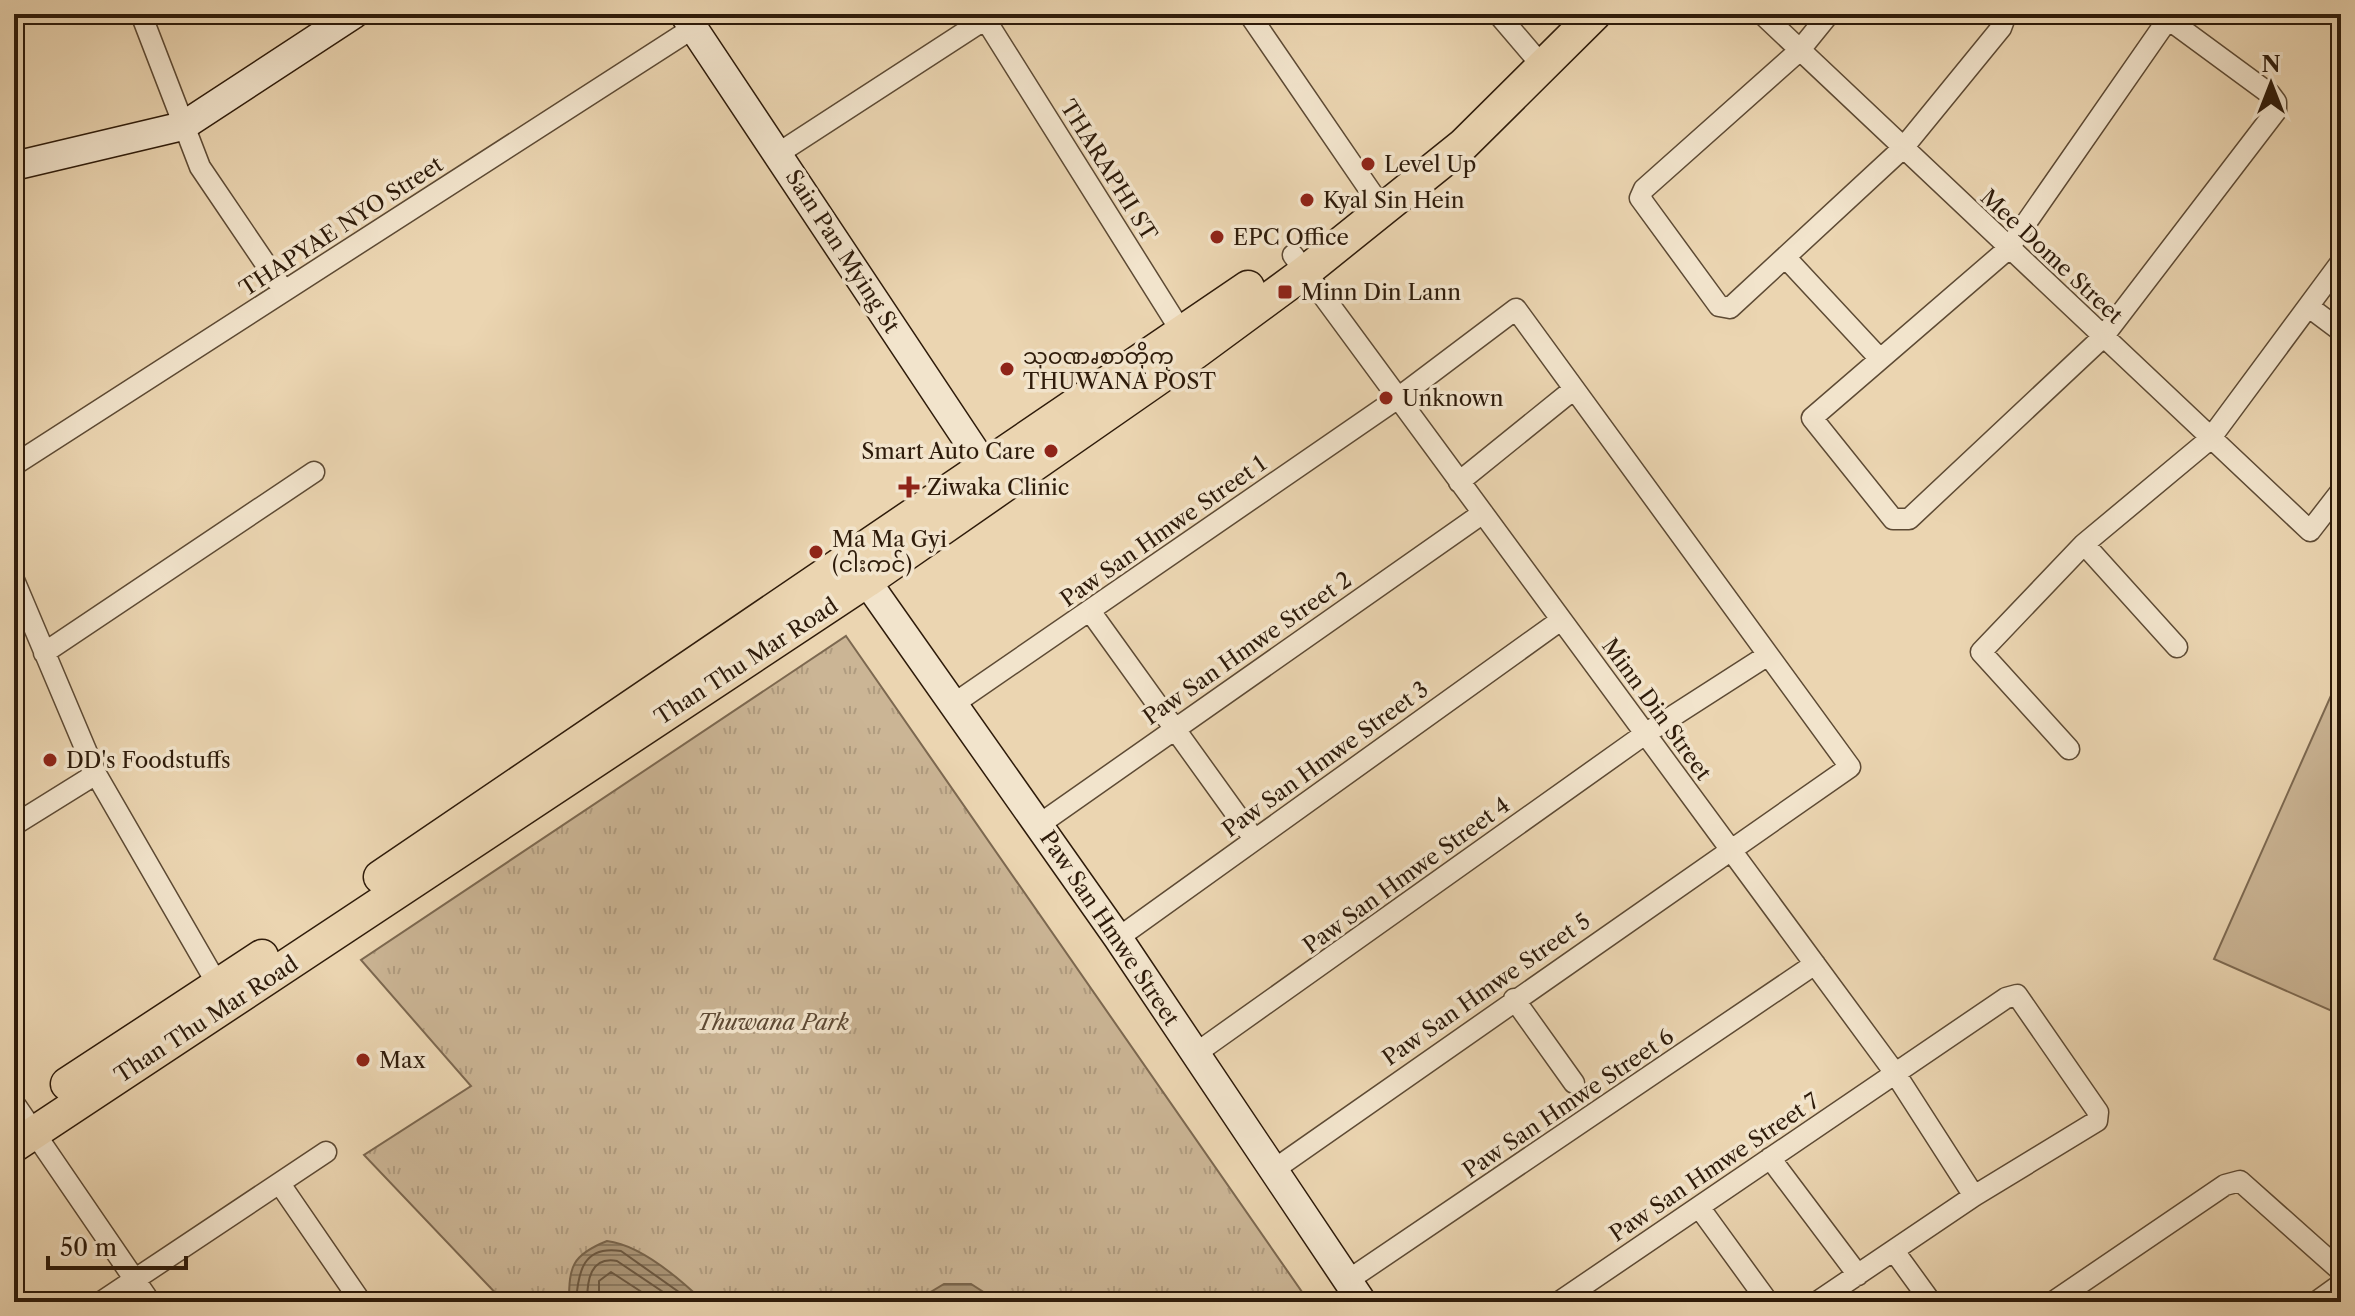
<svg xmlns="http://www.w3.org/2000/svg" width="2355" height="1316" font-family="'Libre Caslon Text','Noto Sans Myanmar',serif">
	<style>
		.grass { fill: url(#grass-tufts); stroke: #7c6850; stroke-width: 2 }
		.pitch { fill: #cbb595; stroke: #7c6850; stroke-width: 2 }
		.water { fill: url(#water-rules); stroke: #79654c; stroke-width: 2 }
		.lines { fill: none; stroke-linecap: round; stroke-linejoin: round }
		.shore { stroke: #6c5841; stroke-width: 2 }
		.street-casing { stroke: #5d4a34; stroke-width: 23 }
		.secondary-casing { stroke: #2e1b0a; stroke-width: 31 }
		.primary-casing { stroke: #2e1b0a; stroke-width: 35 }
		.street { stroke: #f2e4cc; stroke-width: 20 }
		.secondary { stroke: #f2e4cc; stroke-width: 28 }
		.primary { stroke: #ebd5b1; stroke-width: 32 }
		.poi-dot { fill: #8f2418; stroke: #f2e4cc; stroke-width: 3 }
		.labels { text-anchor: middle; stroke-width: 7; stroke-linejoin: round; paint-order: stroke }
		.poi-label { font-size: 22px; fill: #2e1b0a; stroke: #f2e4cc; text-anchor: start }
		.street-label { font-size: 22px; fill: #2e1b0a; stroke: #f2e4cc }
		.park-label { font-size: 22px; font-style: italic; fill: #5d4934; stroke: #f2e4cc }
	</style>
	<defs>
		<pattern id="grass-tufts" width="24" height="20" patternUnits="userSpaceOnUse" patternTransform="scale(2)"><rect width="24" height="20" fill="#cbb595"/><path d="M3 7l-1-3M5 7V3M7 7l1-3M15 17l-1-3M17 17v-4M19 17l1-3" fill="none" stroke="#af9b7f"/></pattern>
		<pattern id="water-rules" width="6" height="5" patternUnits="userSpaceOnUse" patternTransform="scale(2)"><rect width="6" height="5" fill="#ab9678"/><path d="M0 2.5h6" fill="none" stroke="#8c7a61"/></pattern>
	</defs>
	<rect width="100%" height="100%" fill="#ebd5b1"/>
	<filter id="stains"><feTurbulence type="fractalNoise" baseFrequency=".0025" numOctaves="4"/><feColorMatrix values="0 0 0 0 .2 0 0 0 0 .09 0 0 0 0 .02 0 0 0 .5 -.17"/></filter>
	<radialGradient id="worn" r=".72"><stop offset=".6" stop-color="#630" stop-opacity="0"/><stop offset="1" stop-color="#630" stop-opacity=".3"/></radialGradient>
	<path class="grass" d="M846,636l463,666h-805l-140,-147 107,-69 -110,-126z"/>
	<path class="pitch" d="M2333,691l8,3v321l-127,-56z"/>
	<path class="water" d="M607,1241c34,4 73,38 97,61h-135c0,-36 3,-47 38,-61z
		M944,1284h27l28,18h-85z"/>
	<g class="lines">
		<path class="shore" d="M576,1302c2,-30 7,-57 45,-51l72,51
			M587,1302c0,-21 3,-46 30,-41l61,41
			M599,1302v-21l12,-9 46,30"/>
		<defs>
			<path id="street" d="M141,14l59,153 84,124
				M982,14l204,325
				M1249,14l135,197
				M1498,14l46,54
				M1762,14l548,517 31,-40
				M1829,14l-30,37 -155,138 -4,9 79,108 11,2 173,-160 98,-120 3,-8 -4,-6
				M2168,19l102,75 6,8v9l-173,226 -194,182h-16l-81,-101 196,-169z
				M779,153l214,-139
				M1293,255l602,818 79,123
				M1786,258l94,101
				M2309,307l32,24
				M14,465l679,-437
				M1459,482l115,-93
				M2084,544l93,103
				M14,580l82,194 127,220
				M1090,611l164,228
				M44,653l270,-181
				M955,703l443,-305 118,-89 334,458 -578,404
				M2069,749l-88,-97 103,-108 126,-105 131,-177
				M1040,824l443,-311
				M14,825l82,-51
				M1118,938l443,-318
				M1514,999l60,84
				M1195,1054l450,-320 123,-79
				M14,1103l136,199
				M1770,1158l88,117
				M280,1184l81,118
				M1699,1207l69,95
				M1894,1251l37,51
				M1347,1281l468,-317
				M101,1302l225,-150
				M1559,1302l447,-304 11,-3 81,117 -1,9 -123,75 -157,106
				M2053,1302l172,-117 15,-4 101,90
				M2316,1302l25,-18"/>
			<path id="secondary" d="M684,14l312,469
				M14,166l169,-40 171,-112
				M853,562l265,376 244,364"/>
			<path id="primary" d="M380,877l868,-590
				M67,1084l195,-128
				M14,1146l853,-565 328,-228 110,-81 158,-127 132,-131"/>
		</defs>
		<use href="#street" class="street-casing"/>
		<use href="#secondary" class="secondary-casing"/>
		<use href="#primary" class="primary-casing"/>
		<use href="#street" class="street"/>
		<use href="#secondary" class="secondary"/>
		<use href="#primary" class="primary"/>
	</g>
	<g class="poi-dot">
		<circle cx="1368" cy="164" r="8"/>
		<circle cx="1307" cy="200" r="8"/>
		<circle cx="1217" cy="237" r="8"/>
		<rect x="1277" y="284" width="16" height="16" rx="4"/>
		<circle cx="1007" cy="369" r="8"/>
		<circle cx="1386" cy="398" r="8"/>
		<circle cx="1051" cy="451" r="8"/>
		<path d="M905 475h8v8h8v8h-8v8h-8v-8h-8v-8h8z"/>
		<circle cx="816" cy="552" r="8"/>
		<circle cx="50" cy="760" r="8"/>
		<circle cx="363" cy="1060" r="8"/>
	</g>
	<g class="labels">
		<g class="poi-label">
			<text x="1384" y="172">Level Up</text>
			<text x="1323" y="208">Kyal Sin Hein</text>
			<text x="1233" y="245">EPC Office</text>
			<text x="1301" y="300">Minn Din Lann</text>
			<text x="1023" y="364">သုဝဏၧစာတိုက္<tspan x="1023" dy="25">THUWANA POST</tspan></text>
			<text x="1402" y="406">Unknown</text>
			<text x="1035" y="459" text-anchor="end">Smart Auto Care</text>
			<text x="927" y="495">Ziwaka Clinic</text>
			<text x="832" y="547">Ma Ma Gyi<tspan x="832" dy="25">(ငါးကင်)</tspan></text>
			<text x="66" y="768">DD's Foodstuffs</text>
			<text x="379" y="1068">Max</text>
		</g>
		<g class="street-label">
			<text transform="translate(1109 170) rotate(58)" y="8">THARAPHI ST</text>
			<text transform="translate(341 226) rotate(-33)" y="8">THAPYAE NYO Street</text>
			<text transform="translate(843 251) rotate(57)" y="8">Sain Pan Mying St</text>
			<text transform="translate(2052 256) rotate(43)" y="8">Mee Dome Street</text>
			<text transform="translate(1163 531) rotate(-35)" y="8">Paw San Hmwe Street 1</text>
			<text transform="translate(1247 648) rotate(-35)" y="8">Paw San Hmwe Street 2</text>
			<text transform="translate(746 661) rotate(-33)" y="8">Than Thu Mar Road</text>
			<text transform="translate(1657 709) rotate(54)" y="8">Minn Din Street</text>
			<text transform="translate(1325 759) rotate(-36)" y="8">Paw San Hmwe Street 3</text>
			<text transform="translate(1406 875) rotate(-36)" y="8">Paw San Hmwe Street 4</text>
			<text transform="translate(1110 928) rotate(56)" y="8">Paw San Hmwe Street</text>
			<text transform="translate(1486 989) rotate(-35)" y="8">Paw San Hmwe Street 5</text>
			<text transform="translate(206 1019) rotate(-33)" y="8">Than Thu Mar Road</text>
			<text transform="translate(1568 1103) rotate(-34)" y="8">Paw San Hmwe Street 6</text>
			<text transform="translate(1714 1167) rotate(-34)" y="8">Paw San Hmwe Street 7</text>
		</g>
		<g class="park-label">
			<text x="773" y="1030">Thuwana Park</text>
		</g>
	</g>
	<rect width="2355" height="1316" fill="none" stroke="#ebd5b1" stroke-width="48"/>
	<rect x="16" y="16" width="2323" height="1284" fill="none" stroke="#2e1b0a" stroke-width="4"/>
	<rect x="24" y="24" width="2307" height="1268" fill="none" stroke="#2e1b0a" stroke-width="2"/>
	<g transform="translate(2271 84)" stroke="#f2e4cc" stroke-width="6" paint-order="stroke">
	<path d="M0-6L14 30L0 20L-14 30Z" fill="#2e1b0a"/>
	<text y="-12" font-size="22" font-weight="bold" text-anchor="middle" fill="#2e1b0a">N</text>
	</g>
	<path d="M48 1256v12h138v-12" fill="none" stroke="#2e1b0a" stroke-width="4"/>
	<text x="60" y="1256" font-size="24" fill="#2e1b0a" stroke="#f2e4cc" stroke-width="6" paint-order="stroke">50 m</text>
	<rect width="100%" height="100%" filter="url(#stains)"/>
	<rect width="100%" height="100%" fill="url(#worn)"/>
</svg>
